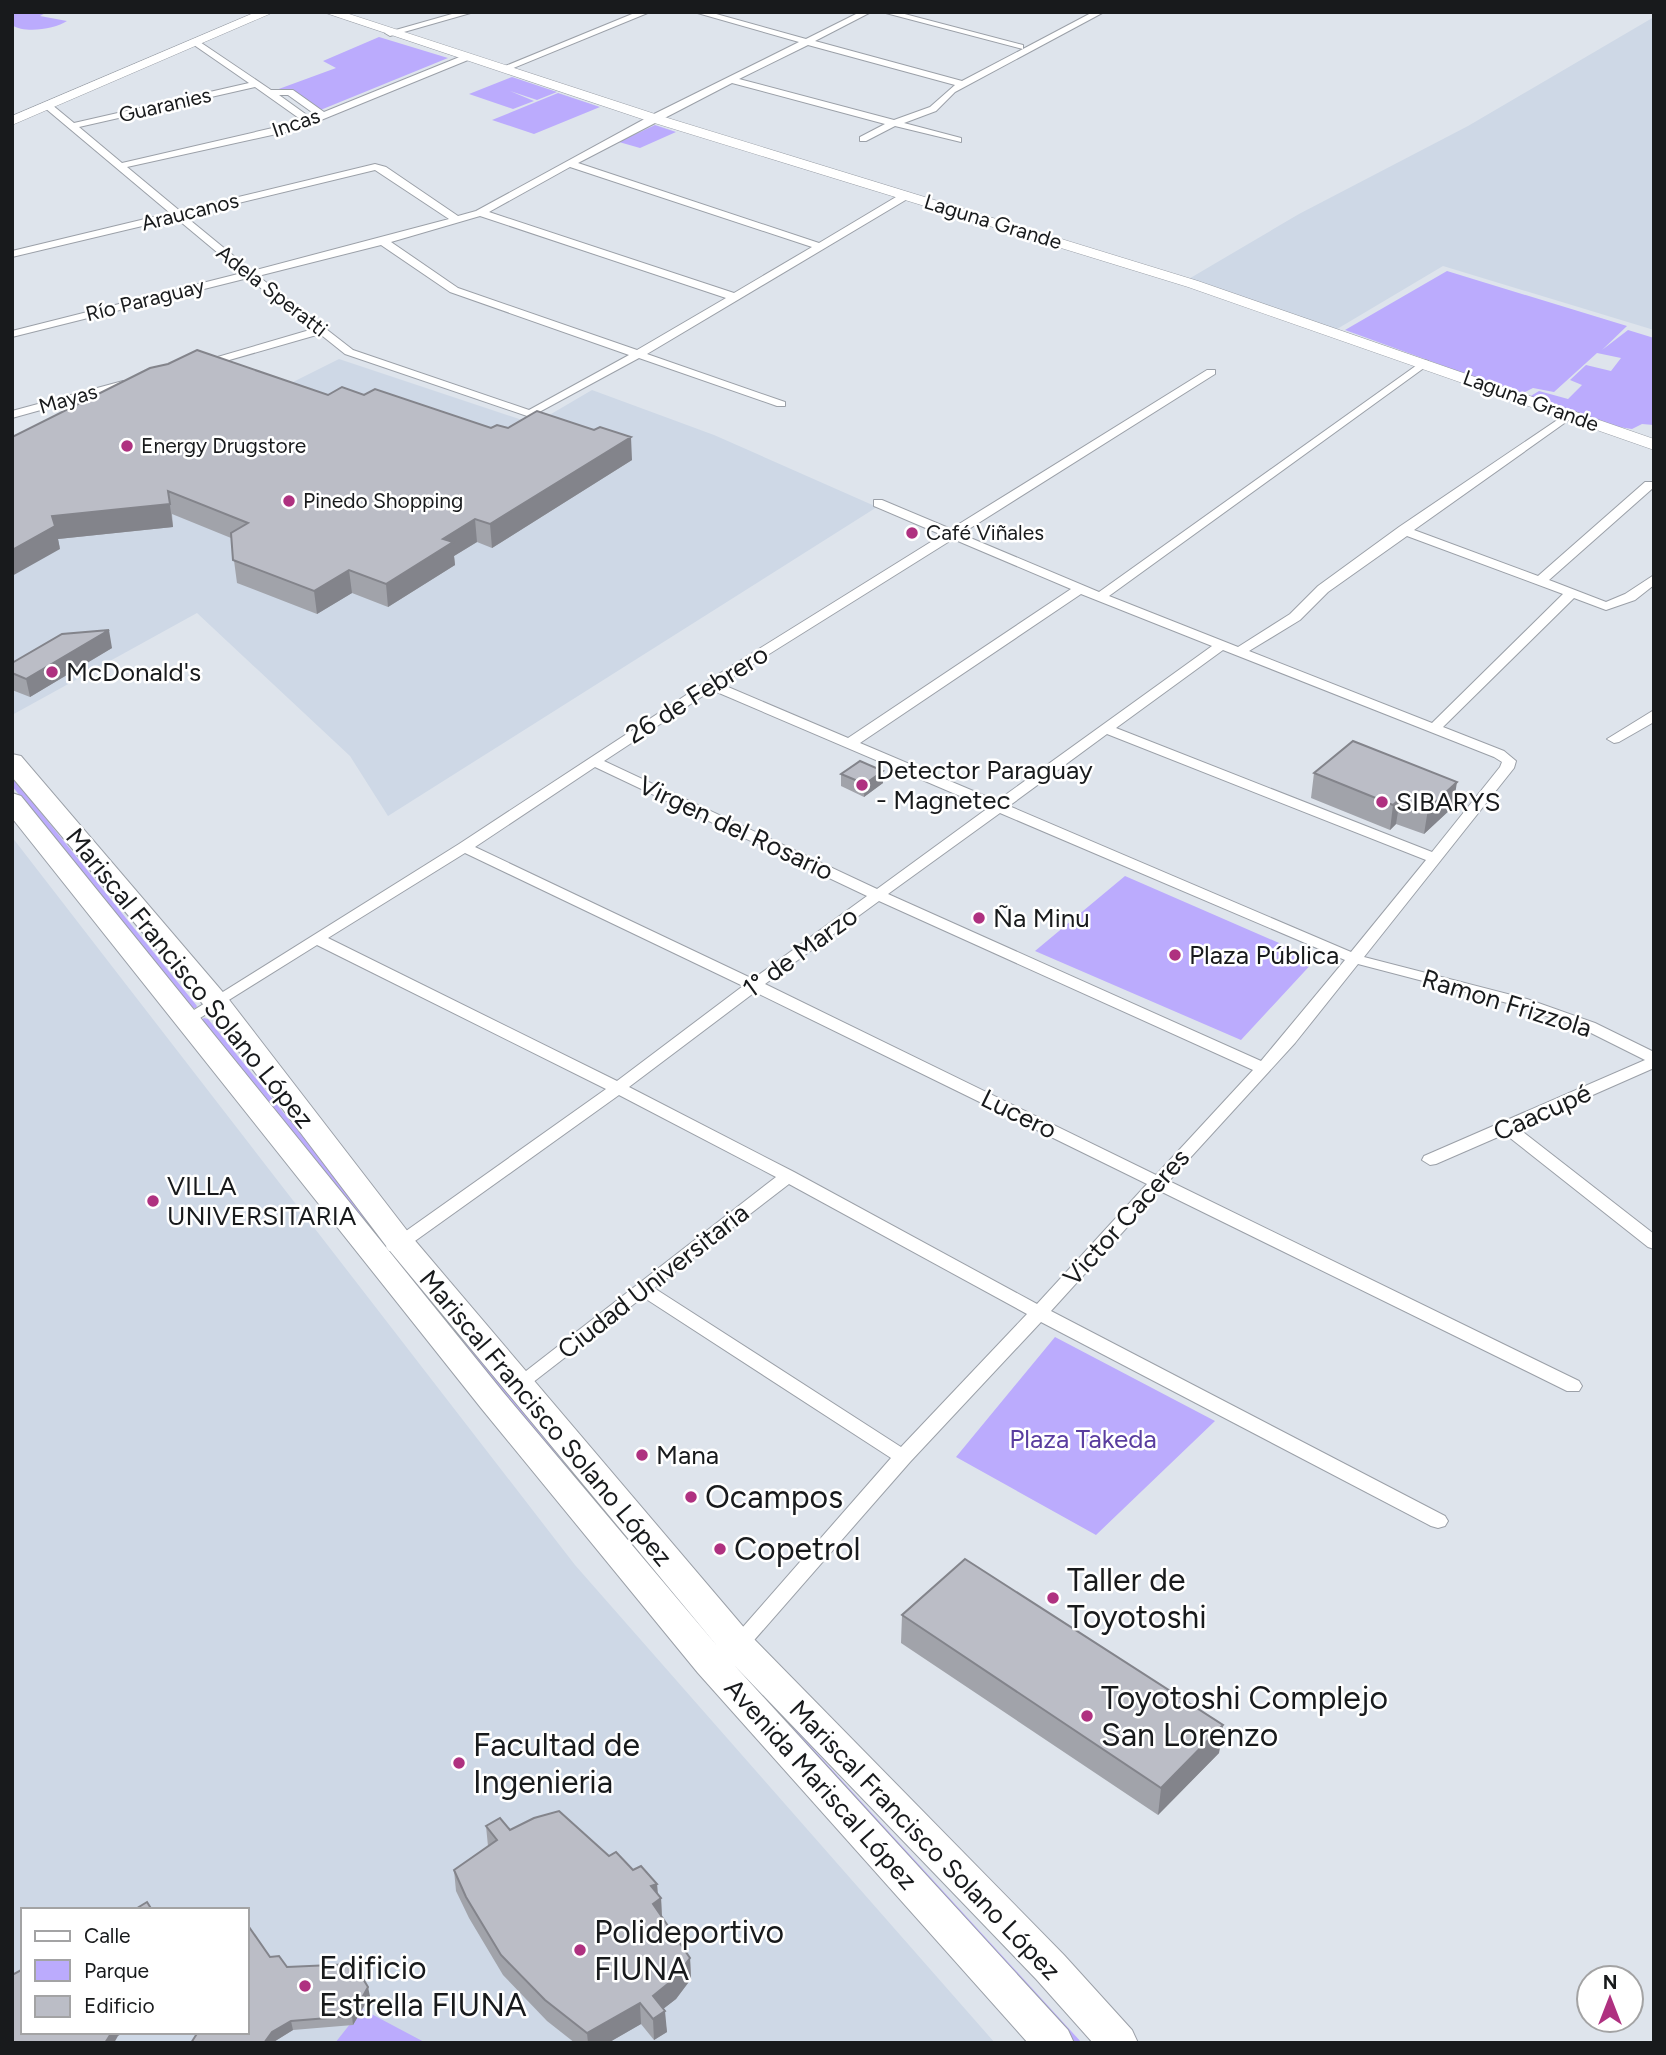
<svg xmlns="http://www.w3.org/2000/svg" width="1666" height="2055" font-family="Figtree,sans-serif">
	<style>
		.built { fill: #ced8e6; fill-rule: evenodd }
		.green { fill: #bbabfd }
		.lines { fill: none; stroke-linecap: round; stroke-linejoin: round }
		.street-casing { stroke: #9ba0a8; stroke-width: 2 }
		.secondary-casing { stroke: #9ba0a8; stroke-width: 1 }
		.highway-casing { stroke: #9ba0a8; stroke-width: 2 }
		.street { fill: #fff; fill-rule: evenodd }
		.secondary { fill: #fff; fill-rule: evenodd }
		.highway { fill: #fff; fill-rule: evenodd }
		.wall { fill: #a1a3aa }
		.shaded-wall { fill: #83848b }
		.building { fill: #bbbdc6; stroke: #83848b; stroke-width: 2 }
		.poi-dot { fill: #af3180; stroke: #fff; stroke-width: 2.5 }
		.labels { text-anchor: middle; stroke-width: 5; stroke-linejoin: round; paint-order: stroke }
		.far-street-label { font-size: 21px; fill: #181a1c; stroke: #fff }
		.far-poi-label { font-size: 21px; fill: #181a1c; stroke: #fff; text-anchor: start }
		.poi-label { font-size: 26px; fill: #181a1c; stroke: #fff; text-anchor: start }
		.street-label { font-size: 26px; fill: #181a1c; stroke: #fff }
		.park-label { font-size: 26px; fill: #593d9f; stroke: #fff }
		.near-poi-label { font-size: 32px; fill: #181a1c; stroke: #fff; text-anchor: start }
	</style>
	<rect width="100%" height="100%" fill="#dee4ec"/>
	<path class="built" d="M1654,17v313l-211,-64 -111,66 -145,-52 112,-66 169,-88z
		M339,359l195,65 58,-34 122,45 163,72 -489,309 -38,-60 -153,-143 -185,102v-254l251,-64z
		M12,837l563,728 420,478h-983zM23,1910h224v122h-224z"/>
	<path class="green" d="M12,12h35l-7,4 27,5c-12,8 -42,13 -55,4z
		M379,37l69,21 -130,53 -42,-21 60,-22 -13,-7z
		M512,77l45,15 -20,8 -27,-9 24,10 -21,8 -44,-15z
		M558,93l42,14 -66,27 -42,-14z
		M655,125l21,7 -36,16 -21,-6z
		M1447,271l180,55 -25,24 26,-20 26,8v87l-12,-1 -10,5 -20,-3 -83,-29 10,-6 29,8 14,-14 -12,-5 16,-15 25,6 10,-13 -24,-5 -43,39 -21,-4 -12,6 -176,-64z
		M12,777l185,229 -1,2h-5l-179,-222z
		M1125,876l191,83 -75,81 -206,-89z
		M204,1018l4,1 174,216 -1,3h-4l-176,-218z
		M399,1263h2l160,196 139,163 -43,-48 -13,-8z
		M1055,1337l160,84 -119,114 -140,-78z
		M736,1667l3,1 343,375h-13z
		M362,2009l64,34h-91z"/>
	<g class="lines">
		<defs>
			<path id="street" d="M459,12h15l-84,24 -5,-3z
				M637,12h13l-144,59 -8,-2z
				M694,12h15l97,27 54,-27h11l-56,29 147,40 61,-32 -141,-37h15l126,33v4l70,-37h11l-149,80 -19,19 -32,12 57,15v4l-66,-16 -29,15h-6v-4l25,-13 -153,-41 -154,80 241,80 82,-49h8v4l-262,156 138,48v4h-8l-138,-48 -109,59 -185,-63 -25,-20 -115,33h-8v-4l116,-34 -65,-51 -236,59v-6l230,-58 -66,-55 -164,39v-6l158,-38 -125,-105v-4h6l23,19 175,-40 -55,-38 -2,-2 5,-3 74,50h22l31,22 138,-56h6v4l-169,69 -172,38 53,44 195,-47 11,3 72,49 18,-5 174,-95 149,-74zM808,45l147,40 -25,22 -36,13 -155,-41zM255,87l48,34 -181,42 -43,-36zM279,95h9l28,20 -5,3zM570,167l242,80 -78,46 -245,-81zM375,170l74,49 -197,52 -67,-55zM480,216l246,82 -89,52 -179,-62 -67,-46zM381,245l69,47 179,63 -100,55 -176,-60 -95,-74z
				M1424,360l4,1v4l-319,231 129,51 52,-33 28,-28 81,-59 170,-115 4,1v4l-159,113 124,46 107,-94h8v6l-104,92 57,22 19,-8 29,-19v10l-19,15 -29,10 -32,-12 -131,129 61,24 12,10 -2,7 -150,189 163,42 68,24 59,29v16l-136,60 136,106v15l-6,-2 -143,-113 -69,30 -6,1 -8,-5 2,-4 221,-96 -62,-31 -68,-24 -157,-41 -63,79 -126,138 410,200 3,5 -3,5h-12l-407,-200 -109,120 394,205 3,5 -3,5 -7,2 -7,-2 -390,-204 -131,140 -168,192 -7,3 -7,-3 -3,-5 3,-5 163,-186 -248,-161 -120,93h-12l-3,-5 268,-208 -157,-82 -218,156h-12l-3,-4 3,-4 217,-154 -289,-144 -125,78h-12l-2,-3 281,-176 247,-162 236,-147 -68,-29v-6h8l69,29 256,-159h8v4l-254,160 138,58zM1407,536l156,58 -131,129 -183,-72 51,-31 28,-28zM953,539l118,50 -223,149 -127,-54zM1081,594l131,52 -215,155 -137,-58zM1223,650l271,107 8,5 -2,5 -68,85 -316,-124zM712,690l276,118 -111,81 -273,-128zM1107,734l319,126 -75,92 -342,-146zM595,767l272,129 -114,83 -278,-132zM1000,813l345,147 -84,101 -373,-167zM465,853l278,133 -126,95 -289,-143zM879,901l374,169 -97,105 -391,-191zM755,992l392,192 -110,120 -243,-132 -165,-85zM789,1184l238,130 -126,133 -247,-159z
				M123,381l6,3 -2,2 -115,32v-7z
				M1654,710v12l-35,20 -5,1 -7,-4z"/>
			<path id="secondary" d="M256,12h18l-262,113v-9z
				M323,12h20l315,103 540,166 456,158v11l-466,-163 -540,-166z"/>
			<path id="highway" d="M12,754l9,2 206,241 185,240 340,400 312,318 68,75 6,13h-45l-57,-64 -302,-314 334,365 6,13h-46l-330,-370 -217,-265 -469,-590v-25l9,3 482,596 215,255 -328,-396 -183,-242 -195,-232z"/>
		</defs>
		<use href="#street" class="street-casing"/>
		<use href="#secondary" class="secondary-casing"/>
		<use href="#highway" class="highway-casing"/>
		<use href="#street" class="street"/>
		<use href="#secondary" class="secondary"/>
		<use href="#highway" class="highway"/>
	</g>
	<path class="wall" d="M328,395h36l127,33h17l124,32 -140,88 -15,-6 -23,14 1,9 -67,42 -36,-14 -35,21 -80,-31 -6,-45 -59,-24 1,13 -115,12 2,10 -48,-112z
		M112,648l-82,49 -18,-7v-27z
		M883,771v12l-19,14 -23,-11v-12z
		M1314,773l139,34 -29,27 -28,-10 -6,6 -79,-32z
		M902,1615l321,110 -4,28 -61,62 -257,-172z
		M486,1826l24,4 99,26 48,28 1,10 3,4 1,20 28,40 1,21 -15,20 -13,10 4,23 -13,8 -13,-16 -33,19h-33l-28,-22 -44,-46 -34,-57 -13,-27 -2,-21 34,-24z
		M270,1957l17,10 83,29 -17,29 -60,5 -21,13h-81z"/>
	<path class="shaded-wall" d="M631,437l1,23 -140,88 -2,-24z
		M168,491l5,36 -115,12 2,10 -48,27v-26l40,-34z
		M475,519l2,23 -23,14 1,9 -67,42 -2,-23 57,-45z
		M349,570l3,23 -35,21 -3,-23z
		M109,630l3,18 -82,49 -4,-18z
		M883,771v12l-19,14 1,-13z
		M1457,782l-4,25 -29,27 4,-25z
		M1400,799l-4,25 -6,6 3,-25z
		M1223,1725l-4,28 -61,62 3,-27z
		M657,1884l1,17 3,-3 1,21 -8,6 -3,-39z
		M690,1958l1,21 -15,20 -22,17 -1,-20z
		M368,1987l2,9 -17,29 -1,-9z
		M640,2003l1,21 -33,19h-20l-1,-10z
		M665,2011l2,21 -13,8 -1,-21z
		M291,2021l2,9 -21,13h-8l8,-11z
		M112,2032h12l-6,4 -4,7h-9z"/>
	<path class="building" d="M197,350l131,45 14,-8 22,8 11,-6 116,39 6,-3 11,3 29,-17 57,19 6,-3 31,10 -141,87 -15,-5 -32,20 10,3 -67,42 -37,-14 -35,21 -81,-31 -2,-27 17,-10 -80,-32 2,13 -118,12 3,10 -43,24v-113l138,-69 18,-4z
		M109,630l-83,49 -14,-6v-10l50,-29z
		M1353,741l104,41 -29,27 -28,-10 -7,6 -79,-32z
		M860,761l23,10 -18,13 -24,-10z
		M965,1559l258,166 -62,63 -259,-173z
		M559,1811l50,45 7,-4 17,18 8,-4 16,18 -6,2 10,12 -8,6 37,54 -15,20 -22,18 12,15 -12,8 -13,-16 -53,30 -42,-33 -44,-45 -35,-58 -12,-27 43,-30 -11,-14 14,-8 10,12 24,-12z
		M147,1902l5,8h-18z
		M247,1924l23,33 9,-1 8,11 67,-3 14,23 -16,29 -61,5 -19,11 -8,11h-73l7,-11h49z
		M23,1969v63h89l-7,11h-93v-68z"/>
	<g class="poi-dot">
		<circle cx="127" cy="446" r="7"/>
		<circle cx="289" cy="501" r="7"/>
		<circle cx="912" cy="533" r="7"/>
		<circle cx="52" cy="672" r="7"/>
		<circle cx="862" cy="785" r="7"/>
		<circle cx="1382" cy="802" r="7"/>
		<circle cx="979" cy="918" r="7"/>
		<circle cx="1175" cy="955" r="7"/>
		<circle cx="153" cy="1201" r="7"/>
		<circle cx="642" cy="1455" r="7"/>
		<circle cx="691" cy="1497" r="7"/>
		<circle cx="720" cy="1549" r="7"/>
		<circle cx="1053" cy="1598" r="7"/>
		<circle cx="1087" cy="1716" r="7"/>
		<circle cx="459" cy="1763" r="7"/>
		<circle cx="580" cy="1950" r="7"/>
		<circle cx="305" cy="1986" r="7"/>
	</g>
	<g class="labels">
		<g class="far-street-label">
			<text transform="translate(165 105) rotate(-13)" y="7">Guaranies</text>
			<text transform="translate(296 123) rotate(-19)" y="7">Incas</text>
			<text transform="translate(190 212) rotate(-14)" y="7">Araucanos</text>
			<text transform="translate(993 222) rotate(17)" y="7">Laguna Grande</text>
			<text transform="translate(272 291) rotate(38)" y="7">Adela Speratti</text>
			<text transform="translate(145 300) rotate(-14)" y="7">Río Paraguay</text>
			<text transform="translate(68 399) rotate(-16)" y="7">Mayas</text>
			<text transform="translate(1531 401) rotate(20)" y="7">Laguna Grande</text>
		</g>
		<g class="far-poi-label">
			<text x="141" y="453">Energy Drugstore</text>
			<text x="303" y="508">Pinedo Shopping</text>
			<text x="926" y="540">Café Viñales</text>
		</g>
		<g class="poi-label">
			<text x="66" y="681">McDonald's</text>
			<text x="876" y="779">Detector Paraguay<tspan x="876" dy="30">- Magnetec</tspan></text>
			<text x="1396" y="811">SIBARYS</text>
			<text x="993" y="927">Ña Minu</text>
			<text x="1189" y="964">Plaza Pública</text>
			<text x="167" y="1195">VILLA<tspan x="167" dy="30">UNIVERSITARIA</tspan></text>
			<text x="656" y="1464">Mana</text>
		</g>
		<g class="street-label">
			<text transform="translate(697 694) rotate(-32)" y="9">26 de Febrero</text>
			<text transform="translate(736 828) rotate(25)" y="9">Virgen del Rosario</text>
			<text transform="translate(800 952) rotate(-36)" y="9">1° de Marzo</text>
			<text transform="translate(190 978) rotate(51)" y="9">Mariscal Francisco Solano López</text>
			<text transform="translate(1507 1003) rotate(17)" y="9">Ramon Frizzola</text>
			<text transform="translate(1542 1112) rotate(-24)" y="9">Caacupé</text>
			<text transform="translate(1019 1114) rotate(26)" y="9">Lucero</text>
			<text transform="translate(1126 1217) rotate(-48)" y="9">Victor Caceres</text>
			<text transform="translate(653 1281) rotate(-38)" y="9">Ciudad Universitaria</text>
			<text transform="translate(546 1418) rotate(50)" y="9">Mariscal Francisco Solano López</text>
			<text transform="translate(821 1784) rotate(48)" y="9">Avenida Mariscal López</text>
			<text transform="translate(925 1840) rotate(46)" y="9">Mariscal Francisco Solano López</text>
		</g>
		<g class="park-label">
			<text x="1083" y="1448">Plaza Takeda</text>
		</g>
		<g class="near-poi-label">
			<text x="705" y="1508">Ocampos</text>
			<text x="734" y="1560">Copetrol</text>
			<text x="1067" y="1591">Taller de<tspan x="1067" dy="37">Toyotoshi</tspan></text>
			<text x="1101" y="1709">Toyotoshi Complejo<tspan x="1101" dy="37">San Lorenzo</tspan></text>
			<text x="473" y="1756">Facultad de<tspan x="473" dy="37">Ingenieria</tspan></text>
			<text x="594" y="1943">Polideportivo<tspan x="594" dy="37">FIUNA</tspan></text>
			<text x="319" y="1979">Edificio<tspan x="319" dy="37">Estrella FIUNA</tspan></text>
		</g>
	</g>
	<rect width="1666" height="2055" fill="none" stroke="#181a1c" stroke-width="28"/>
	<rect x="21" y="1908" width="228" height="126" fill="#ffffff" stroke="#a3a3a4" stroke-width="2"/>
	<rect x="35" y="1931" width="35" height="10" fill="#ffffff" stroke="#a3a3a4" stroke-width="2"/>
	<text x="84" y="1943" font-size="21" fill="#181a1c">Calle</text>
	<rect x="35" y="1960" width="35" height="21" fill="#bbabfd" stroke="#a3a3a4" stroke-width="2"/>
	<text x="84" y="1978" font-size="21" fill="#181a1c">Parque</text>
	<rect x="35" y="1996" width="35" height="21" fill="#bbbdc6" stroke="#a3a3a4" stroke-width="2"/>
	<text x="84" y="2013" font-size="21" fill="#181a1c">Edificio</text>
	<g transform="translate(1610 1999)"><circle r="33" fill="#ffffff" stroke="#a3a3a4" stroke-width="2"/>
	<path d="M0-5L12 26L0 18L-12 26Z" fill="#af3180"/>
	<text y="-10" font-size="19" font-weight="bold" text-anchor="middle" fill="#181a1c">N</text>
	</g>
</svg>
